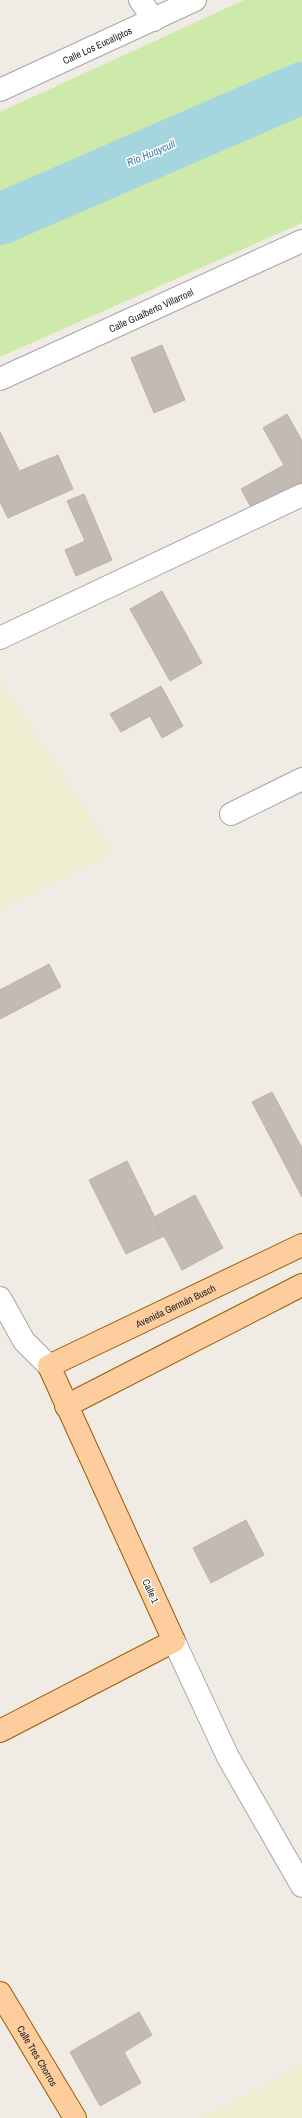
<svg xmlns="http://www.w3.org/2000/svg" width="302" height="2118" font-family="'Archivo Narrow',sans-serif">
	<style>
		.farmland { fill: #eeefd0 }
		.grass { fill: #ceeaaa }
		.lines { fill: none; stroke-linecap: round; stroke-linejoin: round }
		.river { stroke: #a5d5de; stroke-width: 52 }
		.building { fill: #c4bab4; stroke: #c2b1a7 }
		.minor-casing { stroke: #a6a6a6; stroke-width: 24 }
		.major-casing { stroke: #995c00; stroke-width: 24 }
		.minor { stroke: #fff; stroke-width: 22 }
		.major { stroke: #fdcd9d; stroke-width: 22 }
		.labels { text-anchor: middle; stroke-width: 3; stroke-linejoin: round; paint-order: stroke }
		.street-label { font-size: 10px; fill: #1f1f1f; stroke: #fff }
		.water-label { font-size: 11px; font-style: italic; fill: #4478a0; stroke: #fff }
	</style>
	<rect width="100%" height="100%" fill="#f0ebe5"/>
	<path class="farmland" d="M0,679l114,174 -114,57z
		M302,2065v53h-101z"/>
	<path class="grass" d="M244,0h58v223l-302,134v-245z"/>
	<g class="lines">
		<path class="river" d="M0,219l302,-131"/>
	</g>
	<path class="building" d="M162,345l23,55 -31,13 -23,-55z
		M287,414l15,27v44l-49,26 -12,-22 43,-24 -21,-37z
		M0,432l19,38 -19,9z
		M58,455l15,34 -65,29 -8,-16v-23z
		M84,494l28,66 -36,16 -11,-26 20,-9 -18,-40z
		M162,591l40,72 -32,18 -40,-72z
		M161,686l22,40 -21,12 -12,-22 -29,16 -11,-18z
		M49,964l12,23 -61,32v-29z
		M272,1092l30,56v49l-50,-95z
		M127,1161l37,75 -38,18 -37,-74z
		M195,1195l28,53 -41,22 -28,-53z
		M246,1520l18,35 -53,28 -18,-35z
		M139,2012l13,23 -28,17 17,31 -41,23 -30,-54z"/>
	<g class="lines">
		<defs>
			<g id="minor">
				<path d="M140,0l14,20"/>
				<path id="s1" d="M0,90l195,-90"/>
				<path id="s2" d="M0,379l302,-138"/>
				<path d="M0,638l302,-143"/>
				<path d="M231,814l71,-35"/>
				<path d="M0,1298l24,43 25,25"/>
				<path d="M174,1641l54,116 74,129"/>
			</g>
			<g id="major">
				<path d="M66,1406l236,-121"/>
				<path id="s3" d="M0,1731l174,-90 -125,-275 253,-121"/>
				<path id="s4" d="M0,1993l75,125"/>
			</g>
		</defs>
		<use href="#minor" class="minor-casing"/>
		<use href="#major" class="major-casing"/>
		<use href="#minor" class="minor"/>
		<use href="#major" class="major"/>
	</g>
	<g class="labels">
		<g class="street-label">
			<text dy="4" stroke="none"><textPath href="#s1" startOffset="107">Calle Los Eucaliptos</textPath></text>
			<text dy="4" stroke="none"><textPath href="#s2" startOffset="166">Calle Gualberto Villarroel</textPath></text>
			<text dy="4" stroke="none"><textPath href="#s3" startOffset="638">Avenida Germán Busch</textPath></text>
			<text transform="translate(151 1591) rotate(65)" y="4">Calle 1</text>
			<text dy="4" stroke="none"><textPath href="#s4" startOffset="73">Calle Tres Chorros</textPath></text>
		</g>
		<g class="water-label">
			<text transform="translate(151 153) rotate(-23)" y="4">Río Huayculi</text>
		</g>
	</g>
</svg>
